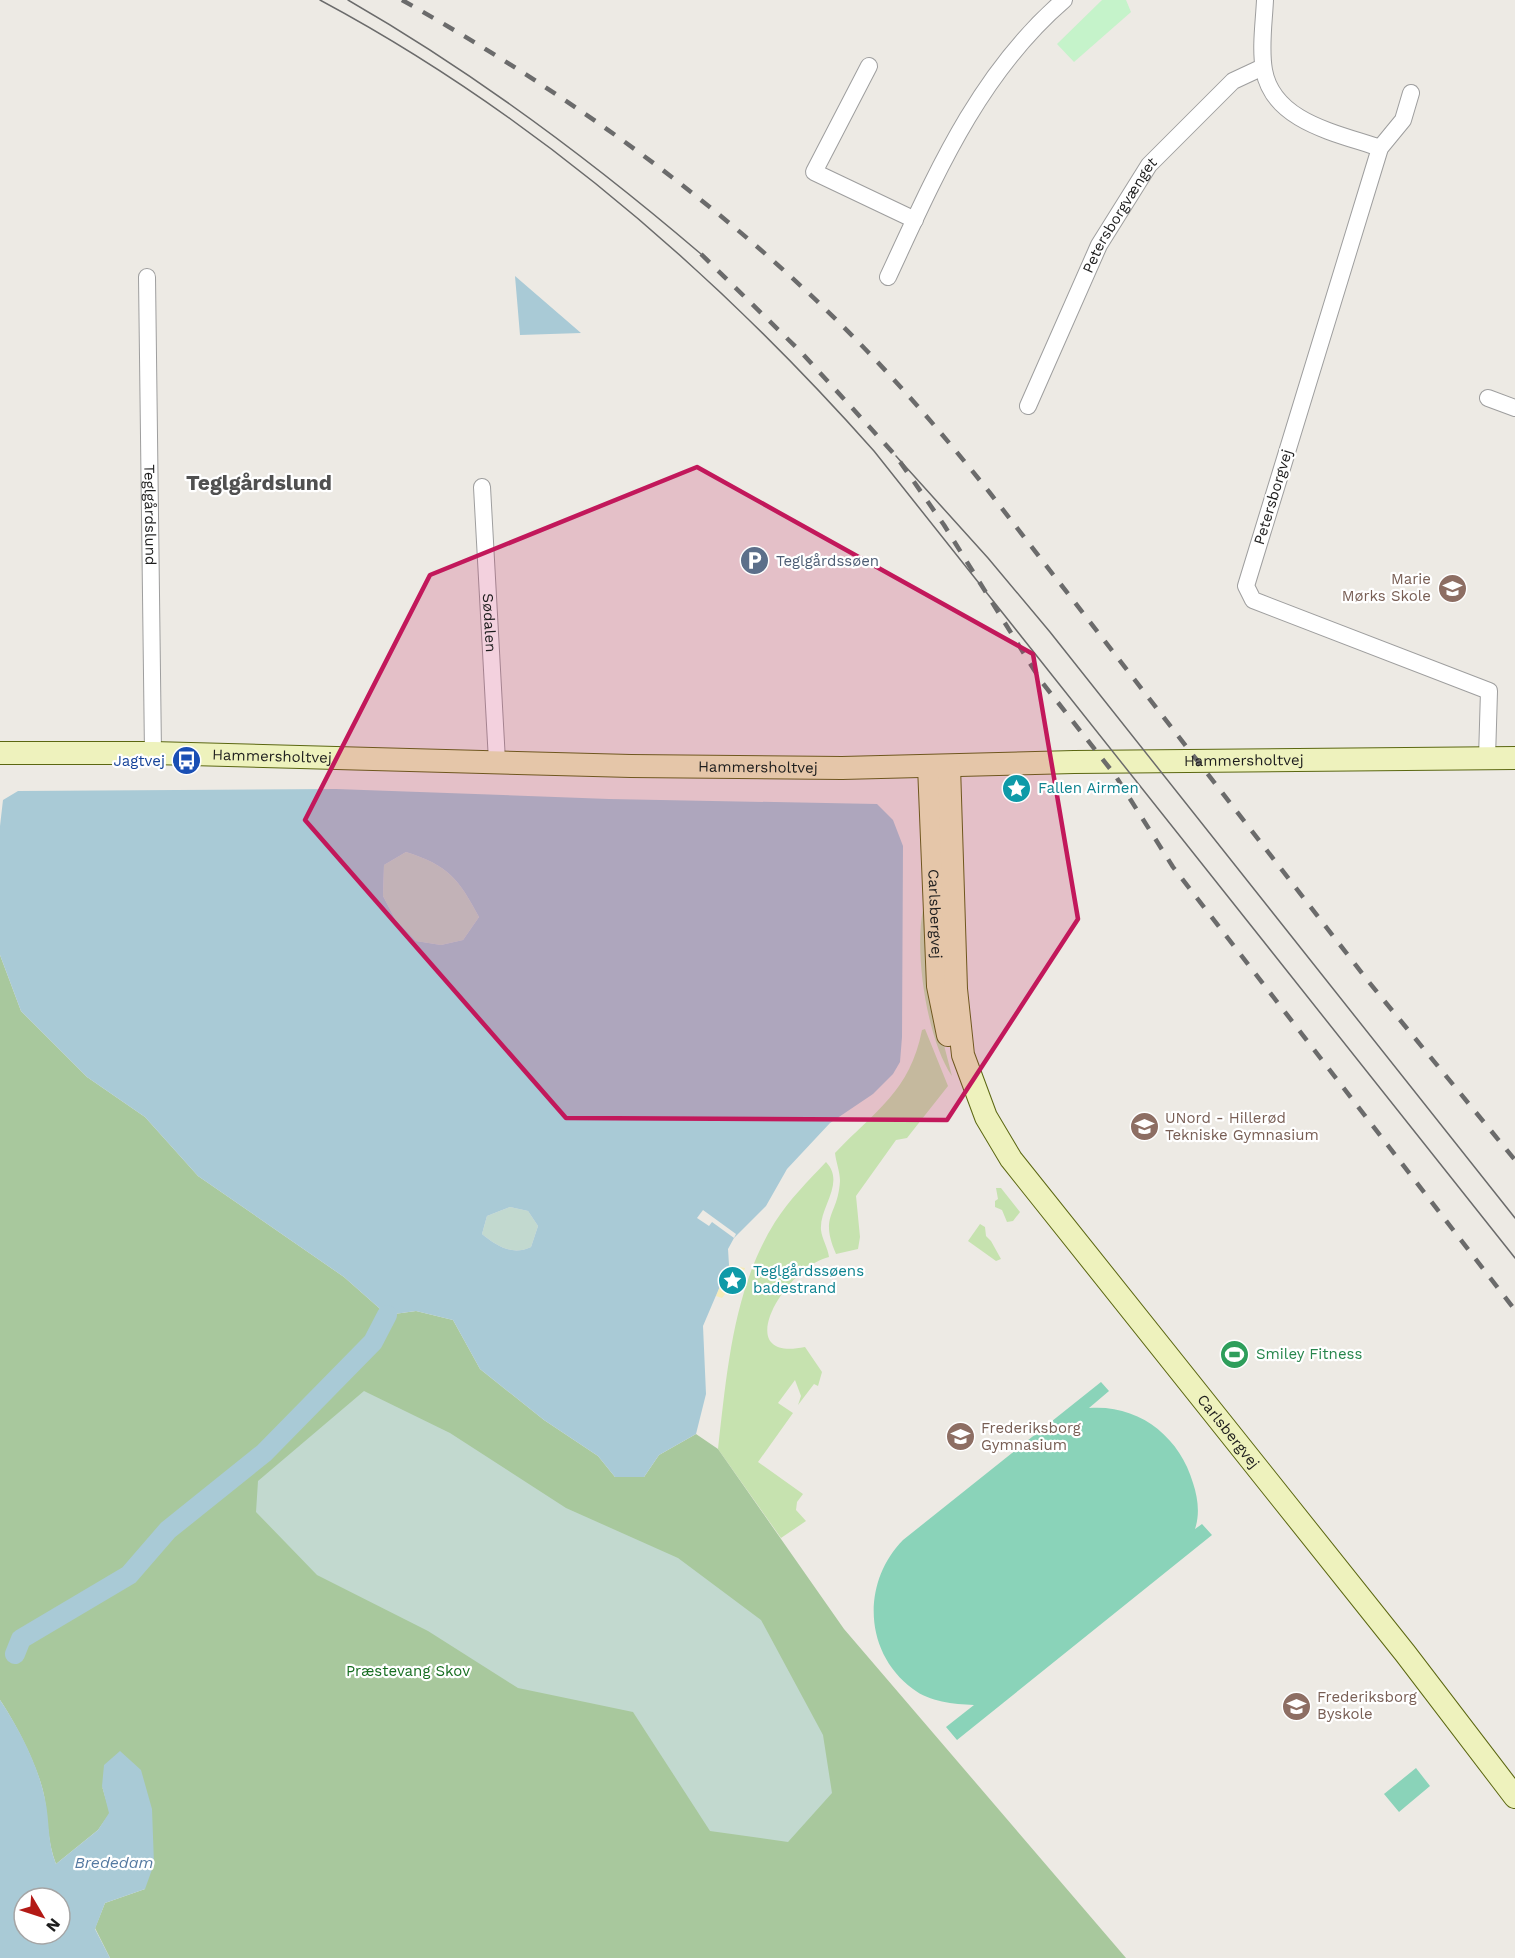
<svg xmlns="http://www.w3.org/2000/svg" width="1515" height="1958" font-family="'Work Sans',sans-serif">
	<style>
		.grass { fill: #c6e2af }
		.forest { fill: #a8c89d }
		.wetland { fill: #c2d9cf }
		.sand { fill: #f6ebb8 }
		.park { fill: #c5f3ca }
		.pitch { fill: #8ad3b9 }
		.water { fill: #a9cad6; fill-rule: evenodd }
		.pier { fill: #edeae4 }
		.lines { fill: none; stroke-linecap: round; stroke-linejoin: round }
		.canal { stroke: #a9cad6; stroke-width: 20 }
		.street-casing { stroke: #9e9e9e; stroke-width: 18 }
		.secondary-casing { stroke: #5b6711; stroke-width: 24 }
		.street { stroke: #fff; stroke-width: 16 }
		.secondary { stroke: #eef2bd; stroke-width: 22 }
		.tram { stroke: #6b6b6b; stroke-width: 1.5 }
		.rail { stroke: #6b6b6b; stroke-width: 4.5; stroke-dasharray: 12 12; stroke-linecap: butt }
		.marked { fill: #c2185b; fill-opacity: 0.2; stroke: #c2185b; stroke-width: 4.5; stroke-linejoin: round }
		.labels { text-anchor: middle; stroke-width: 4.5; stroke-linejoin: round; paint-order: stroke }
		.street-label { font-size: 15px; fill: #1d1d1d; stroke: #fff }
		.service-label { font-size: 15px; fill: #4e5e75; stroke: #fff; text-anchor: start }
		.education-label { font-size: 15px; fill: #785e54; stroke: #fff; text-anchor: start }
		.transit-label { font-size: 15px; fill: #164399; stroke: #fff; text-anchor: end }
		.culture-label { font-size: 15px; fill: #0d838f; stroke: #fff; text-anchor: start }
		.leisure-label { font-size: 15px; fill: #27864d; stroke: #fff; text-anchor: start }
		.park-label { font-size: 15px; fill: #176e21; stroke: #fff }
		.water-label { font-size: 16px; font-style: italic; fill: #5479a1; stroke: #fff }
		.district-label { font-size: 21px; font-weight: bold; fill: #505050; stroke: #fff }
	</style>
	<rect width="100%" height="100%" fill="#edeae4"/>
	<path class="grass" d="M923,910l9,89 20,77c-25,-36 -38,-124 -29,-166z
		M925,1029l23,57 -41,52 -11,2 -40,56 4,41 -2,12 -22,5c-17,-39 2,-38 4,-73 0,-9 -4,-19 -5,-28 41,-43 75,-62 87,-123z
		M826,1162c20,21 -7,45 -5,68 1,9 7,18 8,27 -45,11 -100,106 -24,90l17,25 -4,14 -4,-2 -16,21 3,-9 -6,-16 -17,23 15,10 -35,49 45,32 -6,8 -1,8 10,11 -25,17 -63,-89c9,-77 15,-160 57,-227 14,-22 33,-41 51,-60z
		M996,1188h5l19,24 -7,9 -6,1 -5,-12 -7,-3v-6l3,-2z
		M980,1224l5,3 1,9 5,5 10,18 -5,2 -28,-20z"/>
	<path class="forest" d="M0,955l21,56 66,66 58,40 53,59 146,101 43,38 29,-4 37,9 27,49 64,51 54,36 17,21h29l15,-22 37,-21 22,15 126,180 282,329h-1016l-15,-30 10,-25 40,-14 -43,-103 8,27 -12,17 -42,34c-8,-21 -8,-40 -11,-63 -4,-29 -28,-76 -45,-101z"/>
	<path class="wetland" d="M406,852c43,14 52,26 73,65l-16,23 -22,5 -25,-4 -21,-22 -12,-23 1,-31z
		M510,1207l18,4 10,15 -7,21c-19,9 -34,-1 -49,-13l5,-18z
		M364,1391l86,42 116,75 112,50 83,62 62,115 9,58 -44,49 -78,-11 -77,-119 -115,-24 -90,-57 -111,-56 -61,-63 2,-31z"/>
	<path class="sand" d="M729,1265l16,3 -10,27 -10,-1 -3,4 -6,-2z"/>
	<path class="park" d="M1102,0h24l5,12 -57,50 -17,-18z"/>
	<path class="pitch" d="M1101,1382l8,9 -20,17c50,-4 91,29 104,75 5,15 7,31 2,46l7,-5 10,11 -255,205 -11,-13 28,-22c-21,-1 -44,-3 -61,-16 -49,-36 -52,-106 -10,-149z
		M1416,1768l14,18 -31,26 -15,-18z"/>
	<path class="water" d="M515,276l66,57 -61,2z
		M336,789l273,10 268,5 16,16 10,26 -1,191 -2,25 -7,12 -20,20 -43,29 -43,46 -21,37 -32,32 -6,11 1,16 -26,61 3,68 -10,40 -37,21 -15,22h-29l-17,-21 -54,-36 -64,-51 -27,-49 -37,-9 -29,4 -43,-38 -146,-101 -53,-59 -58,-40 -66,-66 -21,-56v-129l3,-26 15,-9zM406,852c43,14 52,26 73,65l-16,23 -22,5 -25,-4 -21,-22 -12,-23 1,-31zM510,1207l18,4 10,15 -7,21c-19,9 -34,-1 -49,-13l5,-18z
		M0,1700c19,28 38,65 45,99 5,23 2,43 11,65l42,-34 11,-17 -7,-27 2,-21 16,-14 21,19 11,39 2,55 -9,25 -40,14 -10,26 15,29h-110zM24,1898h36v36h-36z"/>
	<path class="pier" d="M703,1210l33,24 -2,4 -22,-16 -3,4 -12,-8z"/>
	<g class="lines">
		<path class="canal" d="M15,1654l6,-15 108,-64 39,-45 96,-77 109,-111 14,-27"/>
		<defs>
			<g id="street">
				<path d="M1265,0c-1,22 -5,48 -1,70 9,52 73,63 116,78"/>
				<path d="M869,66l-55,106 101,48"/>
				<path d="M1411,93l-8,27 -23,28 -134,438 7,14 236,91 -2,67"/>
				<path id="s1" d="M147,277l6,476"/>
				<path d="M888,277c47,-101 90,-203 176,-277"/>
				<path d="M1488,398l27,10"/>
				<path id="s2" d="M1028,406l71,-161 50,-80 84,-84 30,-14"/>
				<path id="s3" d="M482,487l15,274"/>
			</g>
			<g id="secondary">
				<path id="s4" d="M0,753h153l478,13 211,2 232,-6 441,-4"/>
				<path id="s5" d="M929,766l9,220 10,49"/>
				<path id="s6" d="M949,766l7,223 7,66 23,62 25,42 394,494 110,144"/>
			</g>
		</defs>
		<use href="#street" class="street-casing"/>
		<use href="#secondary" class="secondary-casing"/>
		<use href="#street" class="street"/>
		<use href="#secondary" class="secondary"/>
		<path class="tram" d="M320,0c213,114 395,272 554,451l641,807
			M348,0c127,73 242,159 353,254
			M896,456l92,102 62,74 465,586"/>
		<path class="rail" d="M402,0c169,95 332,212 466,352 43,45 83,92 122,141l378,488 147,179
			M701,254l100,98 95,104 48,69 97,156 74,94 58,92 342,443"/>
	</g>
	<path class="marked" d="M697,467l336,187 45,265 -131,201 -381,-2 -261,-298 125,-245z"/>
	<defs>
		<symbol id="parking-disc" viewBox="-11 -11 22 22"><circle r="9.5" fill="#5c6f8a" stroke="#fff"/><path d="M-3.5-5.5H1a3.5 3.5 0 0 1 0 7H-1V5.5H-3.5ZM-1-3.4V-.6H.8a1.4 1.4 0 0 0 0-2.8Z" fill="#fff"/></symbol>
		<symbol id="school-disc" viewBox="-11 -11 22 22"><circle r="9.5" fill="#8d6e63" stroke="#fff"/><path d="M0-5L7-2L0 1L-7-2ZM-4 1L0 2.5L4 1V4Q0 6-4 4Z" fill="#fff"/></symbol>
		<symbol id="bus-disc" viewBox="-11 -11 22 22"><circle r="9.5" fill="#1a4fb4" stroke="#fff"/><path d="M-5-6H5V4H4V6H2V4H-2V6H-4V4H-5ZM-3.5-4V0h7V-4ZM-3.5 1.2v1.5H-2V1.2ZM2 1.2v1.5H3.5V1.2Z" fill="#fff"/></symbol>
		<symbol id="sight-disc" viewBox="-11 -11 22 22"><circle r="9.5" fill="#0f9aa8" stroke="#fff"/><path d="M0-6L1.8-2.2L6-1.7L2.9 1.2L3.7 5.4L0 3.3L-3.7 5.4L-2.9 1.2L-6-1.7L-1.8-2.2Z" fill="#fff"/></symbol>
		<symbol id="stadium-disc" viewBox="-11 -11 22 22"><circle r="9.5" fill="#2e9e5b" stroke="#fff"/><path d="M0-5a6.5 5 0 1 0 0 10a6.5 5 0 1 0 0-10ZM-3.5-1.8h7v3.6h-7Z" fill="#fff"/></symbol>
	</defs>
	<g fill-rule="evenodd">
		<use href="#parking-disc" x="738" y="544" width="33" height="33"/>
		<use href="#school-disc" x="1436" y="572" width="33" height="33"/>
		<use href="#bus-disc" x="170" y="744" width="33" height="33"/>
		<use href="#sight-disc" x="1000" y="772" width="33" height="33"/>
		<use href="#school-disc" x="1128" y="1110" width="33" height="33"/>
		<use href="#sight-disc" x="716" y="1264" width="33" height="33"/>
		<use href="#stadium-disc" x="1218" y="1338" width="33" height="33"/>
		<use href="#school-disc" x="944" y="1420" width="33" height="33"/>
		<use href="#school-disc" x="1280" y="1690" width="33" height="33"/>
	</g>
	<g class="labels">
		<g class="street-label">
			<text dy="5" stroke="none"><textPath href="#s2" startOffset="212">Petersborgvænget</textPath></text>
			<text transform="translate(1273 497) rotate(-73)" y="5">Petersborgvej</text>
			<text dy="5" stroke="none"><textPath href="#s1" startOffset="238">Teglgårdslund</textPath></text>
			<text dy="5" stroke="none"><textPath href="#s3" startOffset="136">Sødalen</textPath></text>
			<text dy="5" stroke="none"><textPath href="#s4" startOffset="272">Hammersholtvej</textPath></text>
			<text dy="5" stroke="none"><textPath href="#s4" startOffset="1244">Hammersholtvej</textPath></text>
			<text dy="5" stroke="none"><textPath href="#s4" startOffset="758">Hammersholtvej</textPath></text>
			<text dy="5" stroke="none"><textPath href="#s5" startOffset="148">Carlsbergvej</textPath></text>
			<text dy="5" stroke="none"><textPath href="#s6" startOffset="753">Carlsbergvej</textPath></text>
		</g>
		<g class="service-label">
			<text x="776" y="566">Teglgårdssøen</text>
		</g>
		<g class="education-label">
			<text x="1431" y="584" text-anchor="end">Marie<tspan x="1431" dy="17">Mørks Skole</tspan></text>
			<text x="1165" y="1123">UNord - Hillerød<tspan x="1165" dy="17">Tekniske Gymnasium</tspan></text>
			<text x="981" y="1433">Frederiksborg<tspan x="981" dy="17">Gymnasium</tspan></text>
			<text x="1317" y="1702">Frederiksborg<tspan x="1317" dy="17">Byskole</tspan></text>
		</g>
		<g class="transit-label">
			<text x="165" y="766">Jagtvej</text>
		</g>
		<g class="culture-label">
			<text x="1038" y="793">Fallen Airmen</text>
			<text x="753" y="1276">Teglgårdssøens<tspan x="753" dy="17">badestrand</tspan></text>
		</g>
		<g class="leisure-label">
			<text x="1256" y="1359">Smiley Fitness</text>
		</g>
		<g class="park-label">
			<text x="408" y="1676">Præstevang Skov</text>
		</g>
		<g class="water-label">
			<text x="114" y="1868">Brededam</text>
		</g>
		<g class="district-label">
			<text x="259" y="490">Teglgårdslund</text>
		</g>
	</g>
	<g transform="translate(42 1916) rotate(129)"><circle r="28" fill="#ffffff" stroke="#a5a5a5" stroke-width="1.5"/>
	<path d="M0-4.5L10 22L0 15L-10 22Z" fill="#b31a16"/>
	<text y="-9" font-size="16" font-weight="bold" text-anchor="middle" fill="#1d1d1d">N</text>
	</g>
</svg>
